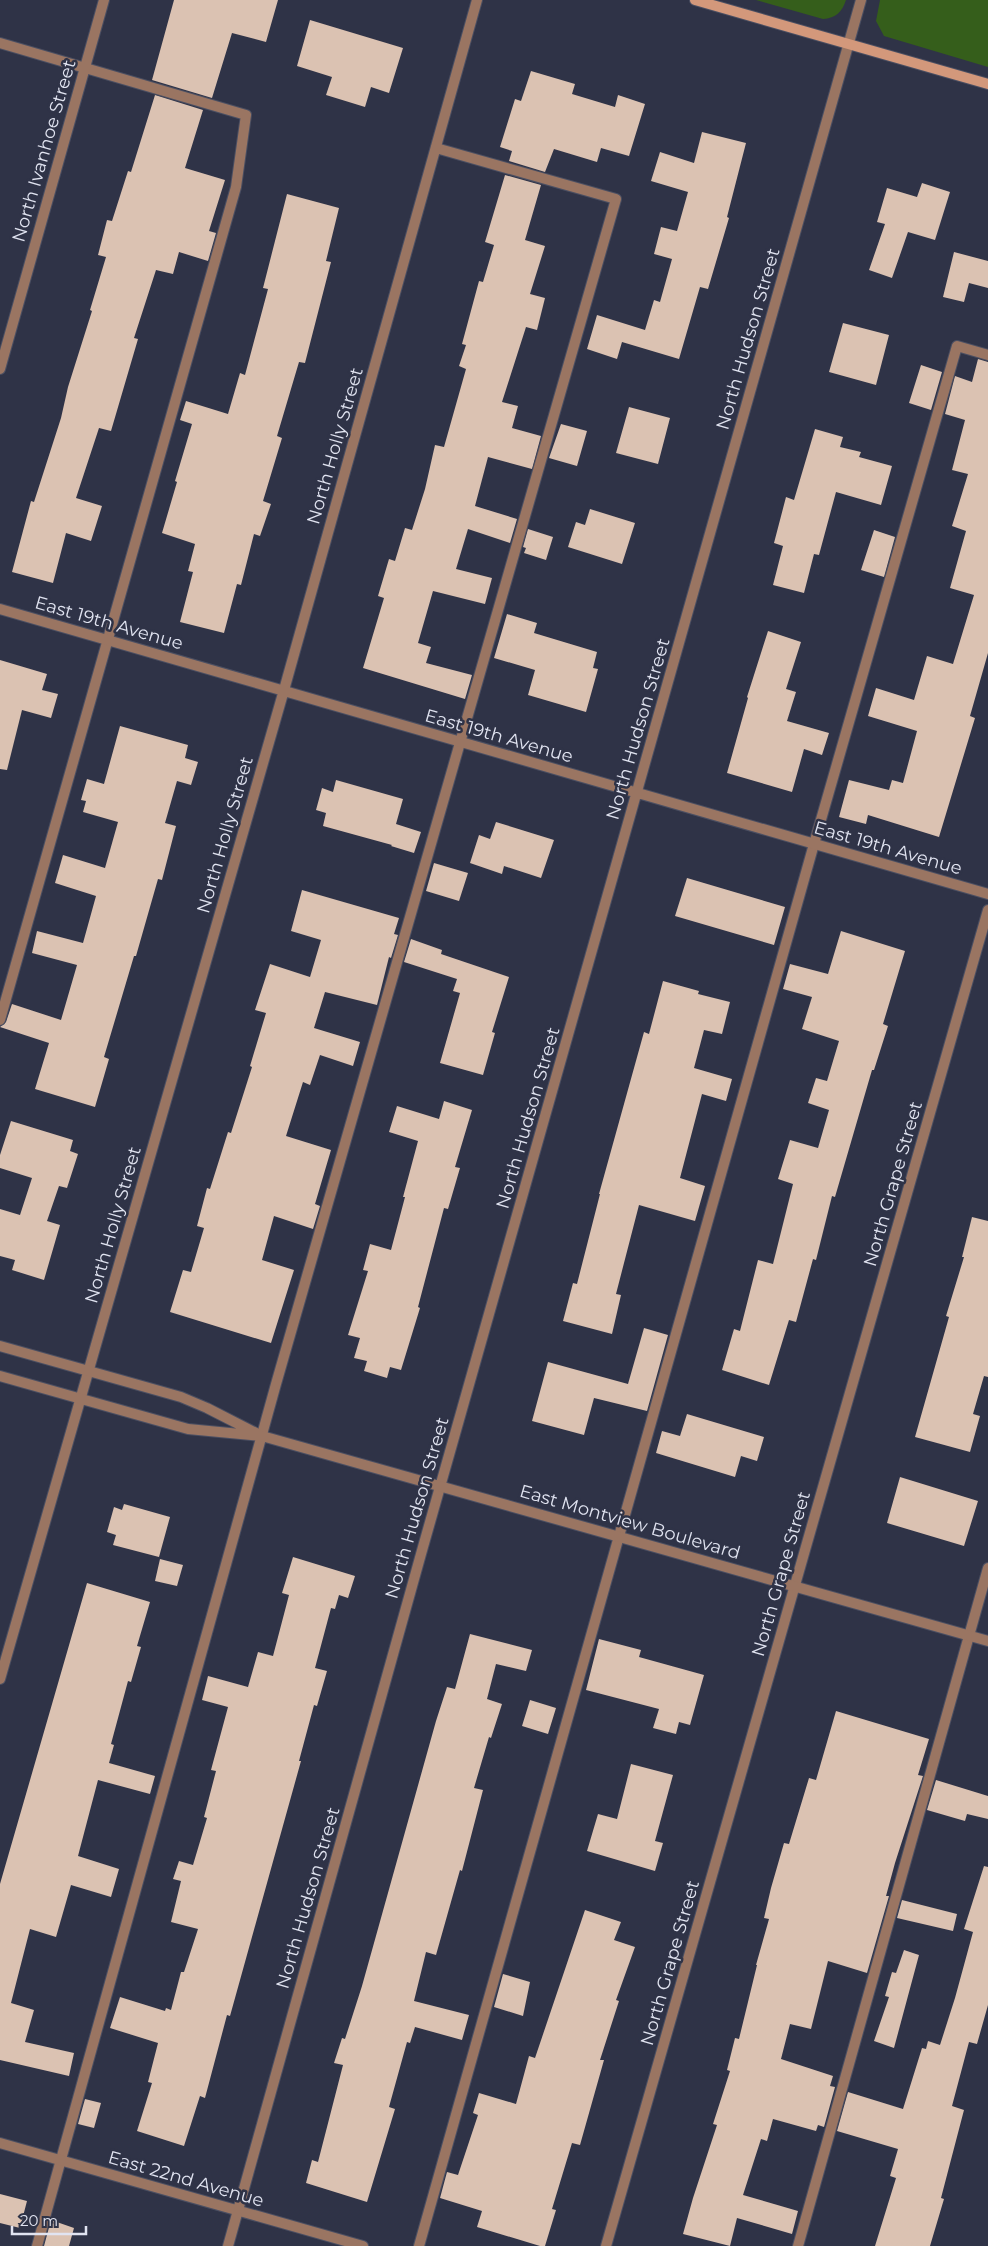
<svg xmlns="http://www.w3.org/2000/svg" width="988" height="2246" font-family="Montserrat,sans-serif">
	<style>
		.green { fill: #355e1b }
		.building { fill: #dbc2b2 }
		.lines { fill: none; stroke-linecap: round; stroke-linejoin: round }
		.service-casing { stroke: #4b4f62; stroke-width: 12 }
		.minor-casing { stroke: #4b4f62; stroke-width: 12 }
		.tertiary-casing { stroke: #4b4f62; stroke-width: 12 }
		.secondary-casing { stroke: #4b4f62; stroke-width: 12 }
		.service { stroke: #9a7562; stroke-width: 10 }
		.minor { stroke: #9a7562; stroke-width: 10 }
		.tertiary { stroke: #9a7562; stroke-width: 10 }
		.secondary { stroke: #d3987b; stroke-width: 10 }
		.labels { text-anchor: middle; stroke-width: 5; stroke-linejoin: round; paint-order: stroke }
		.street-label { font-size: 18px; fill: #e1e4f1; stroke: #2f3347 }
	</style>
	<rect width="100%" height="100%" fill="#2f3347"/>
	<path class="green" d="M756,0h90c-4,12 -10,18 -23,19z
		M880,0h108v67l-104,-31 -8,-15z"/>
	<path class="building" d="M174,0h104l-12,42 -34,-9 -20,65 -60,-18z
		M310,20l93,28 -14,45 -18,-6 -6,20 -39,-12 6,-18 -35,-11z
		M531,71l44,13 -3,10 43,13 3,-12 27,9 -16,52 -28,-8 -4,14 -43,-13 -9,23 -36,-11 3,-10 -12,-4 15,-48 6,2z
		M155,95l48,15 -18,58 40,12 -16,51 7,2 -8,28 -29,-9 -6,22 -17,-4 -22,68 4,1 -27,92 -12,-3 -23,70 26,8 -11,35 -25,-8 -13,50 -41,-11 19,-71 3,1 27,-84 7,-31 24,-76 -2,-1 16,-53 -8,-2 9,-35 5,1 16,-50 3,1z
		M702,132l44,11 -19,74 2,1 -21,71 -8,-2 -21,72 -57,-17 -5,17 -30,-10 10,-34 48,15 9,-30 6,2 12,-43 -18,-5 7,-27 16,4 11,-39 -37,-11 9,-29 34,11z
		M505,175l36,10 -16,55 20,6 -15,48 15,4 -8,32 -11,-3 -24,75 16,4 -6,22 29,8 -9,33 -44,-12 -13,49 42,13 -7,24 -42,-14 -12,40 36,9 -7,26 -52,-13 -15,52 13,4 -5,16 46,12 -7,24 -102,-31 21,-70 -6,-2 11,-37 6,2 10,-33 7,2 13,-41 10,-44 9,2 22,-78 -7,-3 7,-21 -4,-1 17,-63 4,1 11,-37 -9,-3z
		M922,183l28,9 -15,48 -27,-8 -16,46 -23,-8 16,-46 -8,-2 10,-34 30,9z
		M287,194l52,14 -13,53 5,1 -26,101 -6,-1 -22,74 5,2 -19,63 8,3 -11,32 -6,-2 -13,51 -4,-1 -13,49 -44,-11 13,-50 -5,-1 7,-27 -33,-11 15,-51 -2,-1 17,-57 -12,-4 6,-19 42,13 12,-41 5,2 23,-86 -5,-1z
		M954,252l34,9v27l-19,-5 -5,19 -21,-5z
		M843,323l46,12 -13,50 -47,-13z
		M978,359l10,3v291l-18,63 5,2 -36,119 -71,-22 -2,9 -27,-7 10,-37 40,10 3,-10 11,3 14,-52 -49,-15 8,-28 38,12 13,-44 26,8 21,-69 -24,-7 16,-57 -14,-5 16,-52 -16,-4 13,-50 -20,-6 10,-38 17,6z
		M921,365l21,7 -11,38 -22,-7z
		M629,407l41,11 -12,46 -42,-11z
		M561,424l26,7 -10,35 -28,-8z
		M815,429l28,8 -3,10 21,5 -2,5 33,9 -11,39 -45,-13 -17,63 -5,-1 -10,39 -31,-8 10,-39 -9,-3 12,-46 8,3z
		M590,509l45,14 -13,41 -54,-17 8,-25 9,3z
		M528,529l25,8 -7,23 -22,-7 2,-5 -3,-1z
		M874,530l21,7 -11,40 -23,-7z
		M507,614l30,9 -3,10 63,19 -4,16 5,1 -12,43 -58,-17 7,-25 -41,-12z
		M768,631l33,11 -15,47 10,3 -9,29 42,12 -7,22 -18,-6 -12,43 -65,-19 21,-75 -1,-1z
		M0,660l47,14 -5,16 16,4 -7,24 -29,-8 -15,60 -7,-1z
		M120,726l68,19 -3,13 13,4 -7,23 -14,-4 -12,42 11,3 -14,54 -4,-1 -22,77h-2l-30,101 5,2 -14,48 -60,-18 14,-46 -49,-16 6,-5 6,-18 49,16 16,-55 -45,-12 5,-22 46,12 13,-47 -41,-13 8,-28 42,13 13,-46 -35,-10 3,-11 -5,-1 6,-21 17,5z
		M336,780l67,19 -7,25 25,8 -7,21 -23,-7 1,-1 -69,-19 3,-13 -10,-3 6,-22 11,4z
		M496,822l58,18 -13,38 -37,-12 -2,8 -32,-11 9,-28 11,4z
		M434,863l34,10 -9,28 -33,-10z
		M687,878l98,29 -11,38 -99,-29z
		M302,890l97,28 -5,16 4,1 -7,23 -2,-1 -12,48 -52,-13 -11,36 46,14 -7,24 -33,-11 -10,30 -7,-3 -17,54 45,14 -16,54 5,2 -7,23 -39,-13 -12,44 32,10 -23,73 -101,-31 13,-42 8,2 13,-44 -7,-2 10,-38 3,1 18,-57 3,1 21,-66 -2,-1 16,-53 -11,-3 15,-46 40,13 11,-37 -30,-9z
		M841,931l64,20 -22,73 5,2 -14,44h-2l-37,127 -3,-1 -16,64 -3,-1 -17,63 -7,-2 -20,65 -47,-15 12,-41 6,2 18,-71 15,4 20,-80 -15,-5 12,-39 28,8 11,-38 -21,-7 8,-25 11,3 12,-40 -37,-12 10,-32 -29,-8 7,-25 38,10z
		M411,939l31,11 -1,4 68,23 -17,55 3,1 -12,42 -43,-12 20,-70 -7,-2 4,-12 -53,-17z
		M663,981l36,10 -1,3 32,8 -8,32 -18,-4 -10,38 38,11 -6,22 -24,-7 -22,84 25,8 -10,35 -56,-16 -23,89 5,1 -9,39 -49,-13 10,-38 4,1 23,-90h-1l45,-162 5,2z
		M444,1101l28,9 -17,57 5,1 -12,41 -4,-1 -26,99 2,1 -19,62 -11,-3 -3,11 -23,-7 3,-10 -13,-3 6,-20 -12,-3 20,-64 -5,-1 7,-26 21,6 14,-53h-2l15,-56 -29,-9 8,-26 42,13z
		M11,1121l62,19 -3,11 8,3 -11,34 -8,-2 -12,35 13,4 -16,55 -32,-10 3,-10 -15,-4v-47l20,6 12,-37 -32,-10v-13z
		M972,1217l16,4v156l-4,-1 -11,38 7,2 -10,36 -55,-15 34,-120 -3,-1 18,-59h-2z
		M644,1328l24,7 -21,76 -53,-13 -10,37 -52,-14 16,-59 80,22z
		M687,1414l77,23 -7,24 -16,-5 -6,21 -79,-24 6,-22 18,5z
		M900,1477l78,24 -14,45 -77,-23z
		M124,1504l46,13 -11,40 -46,-12 3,-10 -9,-3 7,-25 8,3z
		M293,1557l62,19 -7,22 -9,-3 -4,14 -4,-1 -16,60 12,3 -10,35 -3,-1 -15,56h2l-71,255 -3,-1 -22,83 -5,-2 -16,50 -47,-15 15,-48 -4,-1 10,-39 -48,-15 10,-31 45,14 1,-3 5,2 10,-38h3l14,-43 -27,-7 10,-41 -8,-2 6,-18 14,4 14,-47 -3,-1 12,-46 -5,-1 17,-63 -26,-7 6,-24 40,11 10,-35 15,4 16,-61 -7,-2z
		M160,1559l23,6 -6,21 -22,-5z
		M87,1583l63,19 -13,44 4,1 -10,35 -3,-1 -17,63 3,1 -5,18 46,13 -5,18 -52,-14 -20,76 41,13 -8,28 -40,-12 -15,52 -26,-8 -19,74 23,7 -9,32 49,11 -5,23 -69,-16v-176z
		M470,1634l62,16 -6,21 -30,-7 -9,35 15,5 -11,34 -2,-1 -15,51 9,2 -21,81 -2,-1 -24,85 -10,-3 -12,49 55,14 -7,25 -47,-13 -5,16 -3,-1 -18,65 6,2 -28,93 -61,-19 6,-23 6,2 25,-97 -9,-2 8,-25 3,1 17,-53 74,-265 11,-34 8,2z
		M599,1639l42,11 -2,7 65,18 -14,50 -11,-3 -3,12 -23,-6 6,-19 -73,-19z
		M530,1700l26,8 -8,26 -26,-8z
		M836,1711l93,28 -11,36 5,1 -28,87 -9,33h3l-22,77 -39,-12 -17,68 -21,-5 -9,35 52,17 -3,10 5,1 -11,40 -6,-2 -2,6 -43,-12 -6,22 -6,-2 -18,56 55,16 -6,23 -55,-16 -7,28 -47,-12 10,-36 24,-73 -4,-1 17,-53 -3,-1 8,-32 4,1 18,-74h-1l13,-46 -5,-1 7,-30 13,-45 5,1 20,-66 7,2z
		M631,1764l42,11 -18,66 8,2 -8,28 -68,-20 11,-37 19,5z
		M936,1780l52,16v23l-21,-5 -2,7 -38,-11z
		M984,1866l4,1v138l-11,39 -8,-2 -17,64 12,4 -23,88 3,1 -14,47h-55l21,-68 -6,-2 8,-27 -61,-18 11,-39 55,17 19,-61 4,1 2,-8 12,4 15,-47 18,-66 -9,-3z
		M902,1900l55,14 -4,17 -56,-13z
		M585,1910l36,12 -7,18 21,7 -19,53 3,1 -19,59h4l-24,85 -8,-2 -20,66 4,1 -11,36h-5l-63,-19 5,-16 -42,-13 7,-26 11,3 20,-60 -5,-2 6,-20 37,11 13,-48 6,2z
		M904,1950l15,5 -25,93 -20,-7 15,-44 -4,-1 7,-24 4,1z
		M503,1974l27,8 -7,34 -29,-9z
		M85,2099l16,4 -7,25 -16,-4z
		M0,2194l27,7 -7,27 -20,-5z
		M51,2220l23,8 -5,18h-25z"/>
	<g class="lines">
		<defs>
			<path id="service" d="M0,43l246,72 -10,72 -236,833
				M37,2246l239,-862 340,-1185 -180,-51
				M419,2246l395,-1402 143,-498 31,9
				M798,2246l190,-678"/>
			<path id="minor" d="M0,369l104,-369
				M0,609l988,285
				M0,1679l284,-989 193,-690
				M0,2143l363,103
				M228,2246l193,-692 440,-1554
				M606,2246l382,-1336"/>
			<path id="tertiary" d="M0,1346l181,51 26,11 49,25
				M0,1376l188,53 74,7 726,205"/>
			<path id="secondary" d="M695,0l293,84"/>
		</defs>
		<use href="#service" class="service-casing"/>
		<use href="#minor" class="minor-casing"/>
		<use href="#tertiary" class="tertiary-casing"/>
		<use href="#secondary" class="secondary-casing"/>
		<use href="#service" class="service"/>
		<use href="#minor" class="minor"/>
		<use href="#tertiary" class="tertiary"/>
		<use href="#secondary" class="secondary"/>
	</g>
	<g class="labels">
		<g class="street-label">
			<text transform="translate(44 151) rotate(-74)" y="6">North Ivanhoe Street</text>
			<text transform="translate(748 339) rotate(-74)" y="6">North Hudson Street</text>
			<text transform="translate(335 446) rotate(-74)" y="6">North Holly Street</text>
			<text transform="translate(109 623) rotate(16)" y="6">East 19th Avenue</text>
			<text transform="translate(638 729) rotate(-74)" y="6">North Hudson Street</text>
			<text transform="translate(499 736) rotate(16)" y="6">East 19th Avenue</text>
			<text transform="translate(225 835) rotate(-74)" y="6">North Holly Street</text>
			<text transform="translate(888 848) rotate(16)" y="6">East 19th Avenue</text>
			<text transform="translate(528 1118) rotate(-74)" y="6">North Hudson Street</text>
			<text transform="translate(893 1184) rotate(-74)" y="6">North Grape Street</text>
			<text transform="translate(113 1225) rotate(-74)" y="6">North Holly Street</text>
			<text transform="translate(417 1508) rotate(-74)" y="6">North Hudson Street</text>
			<text transform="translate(630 1522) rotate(16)" y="6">East Montview Boulevard</text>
			<text transform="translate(781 1574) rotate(-74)" y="6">North Grape Street</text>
			<text transform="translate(308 1898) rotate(-74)" y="6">North Hudson Street</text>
			<text transform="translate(670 1963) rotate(-74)" y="6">North Grape Street</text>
			<text transform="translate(186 2179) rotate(16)" y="6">East 22nd Avenue</text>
		</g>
	</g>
	<path d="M12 2226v8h74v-8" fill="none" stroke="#e1e4f1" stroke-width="2.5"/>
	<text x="20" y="2226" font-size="15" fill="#e1e4f1" stroke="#2f3347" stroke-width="4" paint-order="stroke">20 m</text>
</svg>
